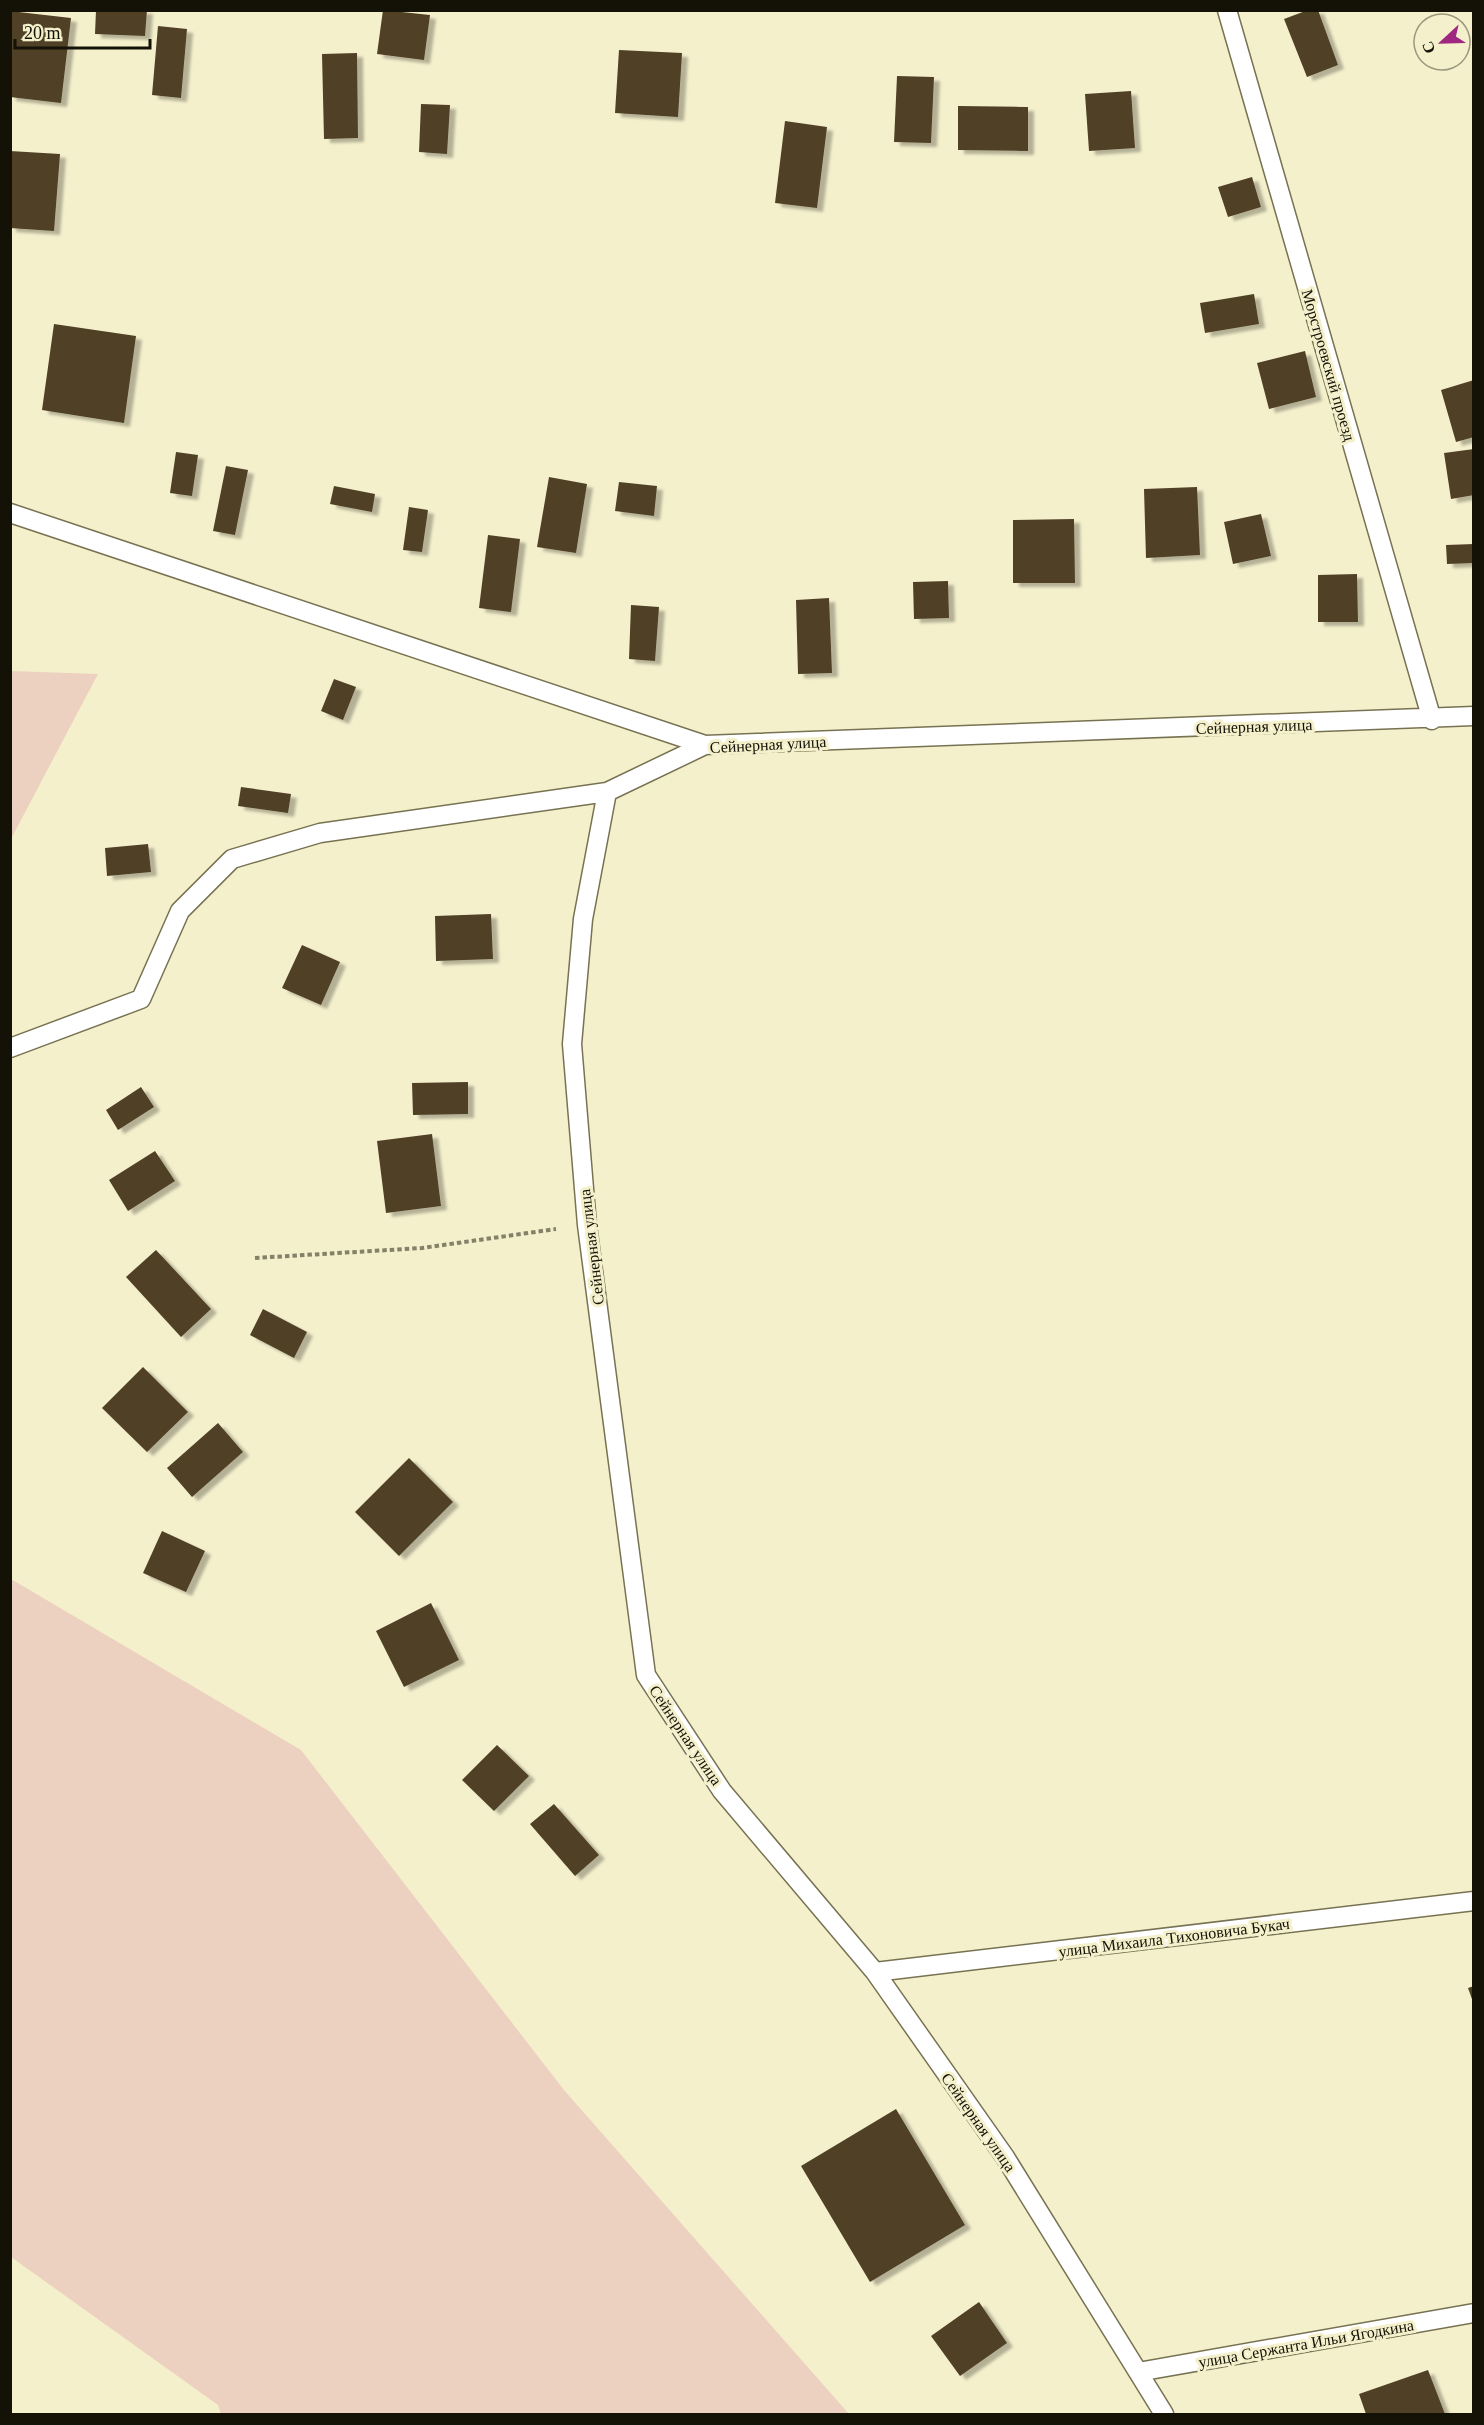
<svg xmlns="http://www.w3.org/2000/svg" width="1484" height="2425" font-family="Georgia,serif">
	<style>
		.green { fill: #ecd1c0 }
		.building { fill: #504028; filter: url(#shadow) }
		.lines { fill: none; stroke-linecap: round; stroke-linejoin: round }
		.lane-casing { stroke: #777252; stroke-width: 21 }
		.path { stroke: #858169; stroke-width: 4; stroke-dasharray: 4.5 3; stroke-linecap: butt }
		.lane { stroke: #fff; stroke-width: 18 }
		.labels { text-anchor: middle; stroke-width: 6; stroke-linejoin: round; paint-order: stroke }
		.street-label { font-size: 16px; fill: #141206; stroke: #f5f0cc }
	</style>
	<defs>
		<filter id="shadow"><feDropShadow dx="6" dy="4" stdDeviation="1.5" flood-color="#0004"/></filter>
	</defs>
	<rect width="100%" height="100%" fill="#f5f0cc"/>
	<path class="green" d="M11,671l87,3 -87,165 -1,-168z
		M11,1579l290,171 263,340 285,324h-628l-3,-9 -207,-148z"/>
	<path class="building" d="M96,10h51l-2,26 -50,-2z
		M383,10l47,5 -6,45 -47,-6z
		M1308,10h10l20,55 -31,12 -23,-58z
		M10,11l61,7 -10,85 -51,-6z
		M158,26l29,3 -6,69 -29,-3z
		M619,50l63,3 -4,64 -63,-4z
		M357,53l1,85 -34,1 -2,-85z
		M897,76l37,1 -3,66 -37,-1z
		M1131,91l4,57 -46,3 -4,-57z
		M421,104l29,1 -3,49 -28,-2z
		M958,106l70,1v44l-70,-1z
		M785,121l42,6 -10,81 -42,-5z
		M10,151l50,3 -6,77 -44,-3z
		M1252,177l9,30 -33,10 -10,-30z
		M1254,294l5,30 -54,9 -5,-30z
		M54,324l82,12 -12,87 -82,-13z
		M1305,351l11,46 -47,12 -12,-46z
		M1474,380v57l-18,5 -15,-52z
		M1474,449v46l-23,4 -7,-46z
		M176,452l22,3 -6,41 -22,-3z
		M226,466l22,4 -13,65 -22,-4z
		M549,477l38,7 -11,69 -39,-6z
		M619,482l38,4 -3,30 -39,-5z
		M334,486l41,8 -3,18 -42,-8z
		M1197,487l3,68 -54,3 -2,-69z
		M409,507l19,3 -6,42 -19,-2z
		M1261,514l10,42 -38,8 -9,-42z
		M1074,519l1,64h-62v-63z
		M488,535l32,4 -9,73 -32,-4z
		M1474,544v19l-27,1 -1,-19z
		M1357,574l1,48h-40v-47z
		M948,581l1,37 -35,1 -1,-37z
		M829,598l3,75 -34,1 -2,-74z
		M631,605l28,2 -4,54 -26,-2z
		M334,679l22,8 -13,33 -22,-9z
		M241,787l50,7 -3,19 -50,-7z
		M148,844l3,28 -44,4 -2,-28z
		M491,914l2,45 -57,2 -1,-45z
		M302,945l38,17 -19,43 -39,-17z
		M468,1082v32l-55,1 -1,-32z
		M141,1087l13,20 -36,23 -12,-20z
		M432,1134l9,72 -55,7 -9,-72z
		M155,1151l20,30 -47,30 -19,-31z
		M156,1250l55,59 -30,28 -55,-60z
		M263,1309l44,23 -13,26 -44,-23z
		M143,1367l45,45 -41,40 -45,-44z
		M218,1423l25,29 -51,45 -25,-29z
		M409,1458l44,44 -54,54 -44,-44z
		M162,1531l43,20 -19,41 -43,-19z
		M431,1603l28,57 -55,27 -28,-56z
		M497,1745l32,31 -35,35 -32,-31z
		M554,1804l45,51 -24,21 -45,-52z
		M1474,1986v16h-1l-5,-14z
		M896,2109l69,116 -95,57 -69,-116z
		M979,2302l28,41 -47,33 -29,-40z
		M1428,2370l17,44h-79l-7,-20z"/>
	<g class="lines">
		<defs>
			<path id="lane" d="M1227,10l205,710
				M10,513l695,232
				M10,1048l131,-49 39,-88 52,-52 88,-26 287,-41
				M875,1972l599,-71
				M1138,2372l336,-59
				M1164,2414l-159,-257 -130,-185 -153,-181 -76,-116 -59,-450 -15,-181 11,-125 24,-127 98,-47 769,-29"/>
		</defs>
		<use href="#lane" class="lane-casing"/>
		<path class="path" d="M255,1258l167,-10 134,-19"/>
		<use href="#lane" class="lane"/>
	</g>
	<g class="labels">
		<g class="street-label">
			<text transform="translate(1329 365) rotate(74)" y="6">Морстроевский проезд</text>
			<text transform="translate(1254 726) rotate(-2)" y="6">Сейнерная улица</text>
			<text transform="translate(768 744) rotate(-3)" y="6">Сейнерная улица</text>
			<text transform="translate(591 1247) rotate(-97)" y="6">Сейнерная улица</text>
			<text transform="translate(686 1735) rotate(56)" y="6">Сейнерная улица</text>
			<text transform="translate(1174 1937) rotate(-7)" y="6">улица Михаила Тихоновича Букач</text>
			<text transform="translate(979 2122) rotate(55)" y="6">Сейнерная улица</text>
			<text transform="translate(1306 2343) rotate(-10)" y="6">улица Сержанта Ильи Ягодкина</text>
		</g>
	</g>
	<rect width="1484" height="2425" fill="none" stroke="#141206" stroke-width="24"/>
	<g transform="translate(1442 42) rotate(248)"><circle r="28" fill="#f5f0cc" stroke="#9b977d" stroke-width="1.5"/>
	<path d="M0-4.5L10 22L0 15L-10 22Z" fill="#9f2780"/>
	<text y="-9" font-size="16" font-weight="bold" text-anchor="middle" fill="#141206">С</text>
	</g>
	<path d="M15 39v9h135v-9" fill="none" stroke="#141206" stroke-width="3"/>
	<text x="24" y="39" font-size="18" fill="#141206" stroke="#f5f0cc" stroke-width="4.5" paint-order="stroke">20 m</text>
</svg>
